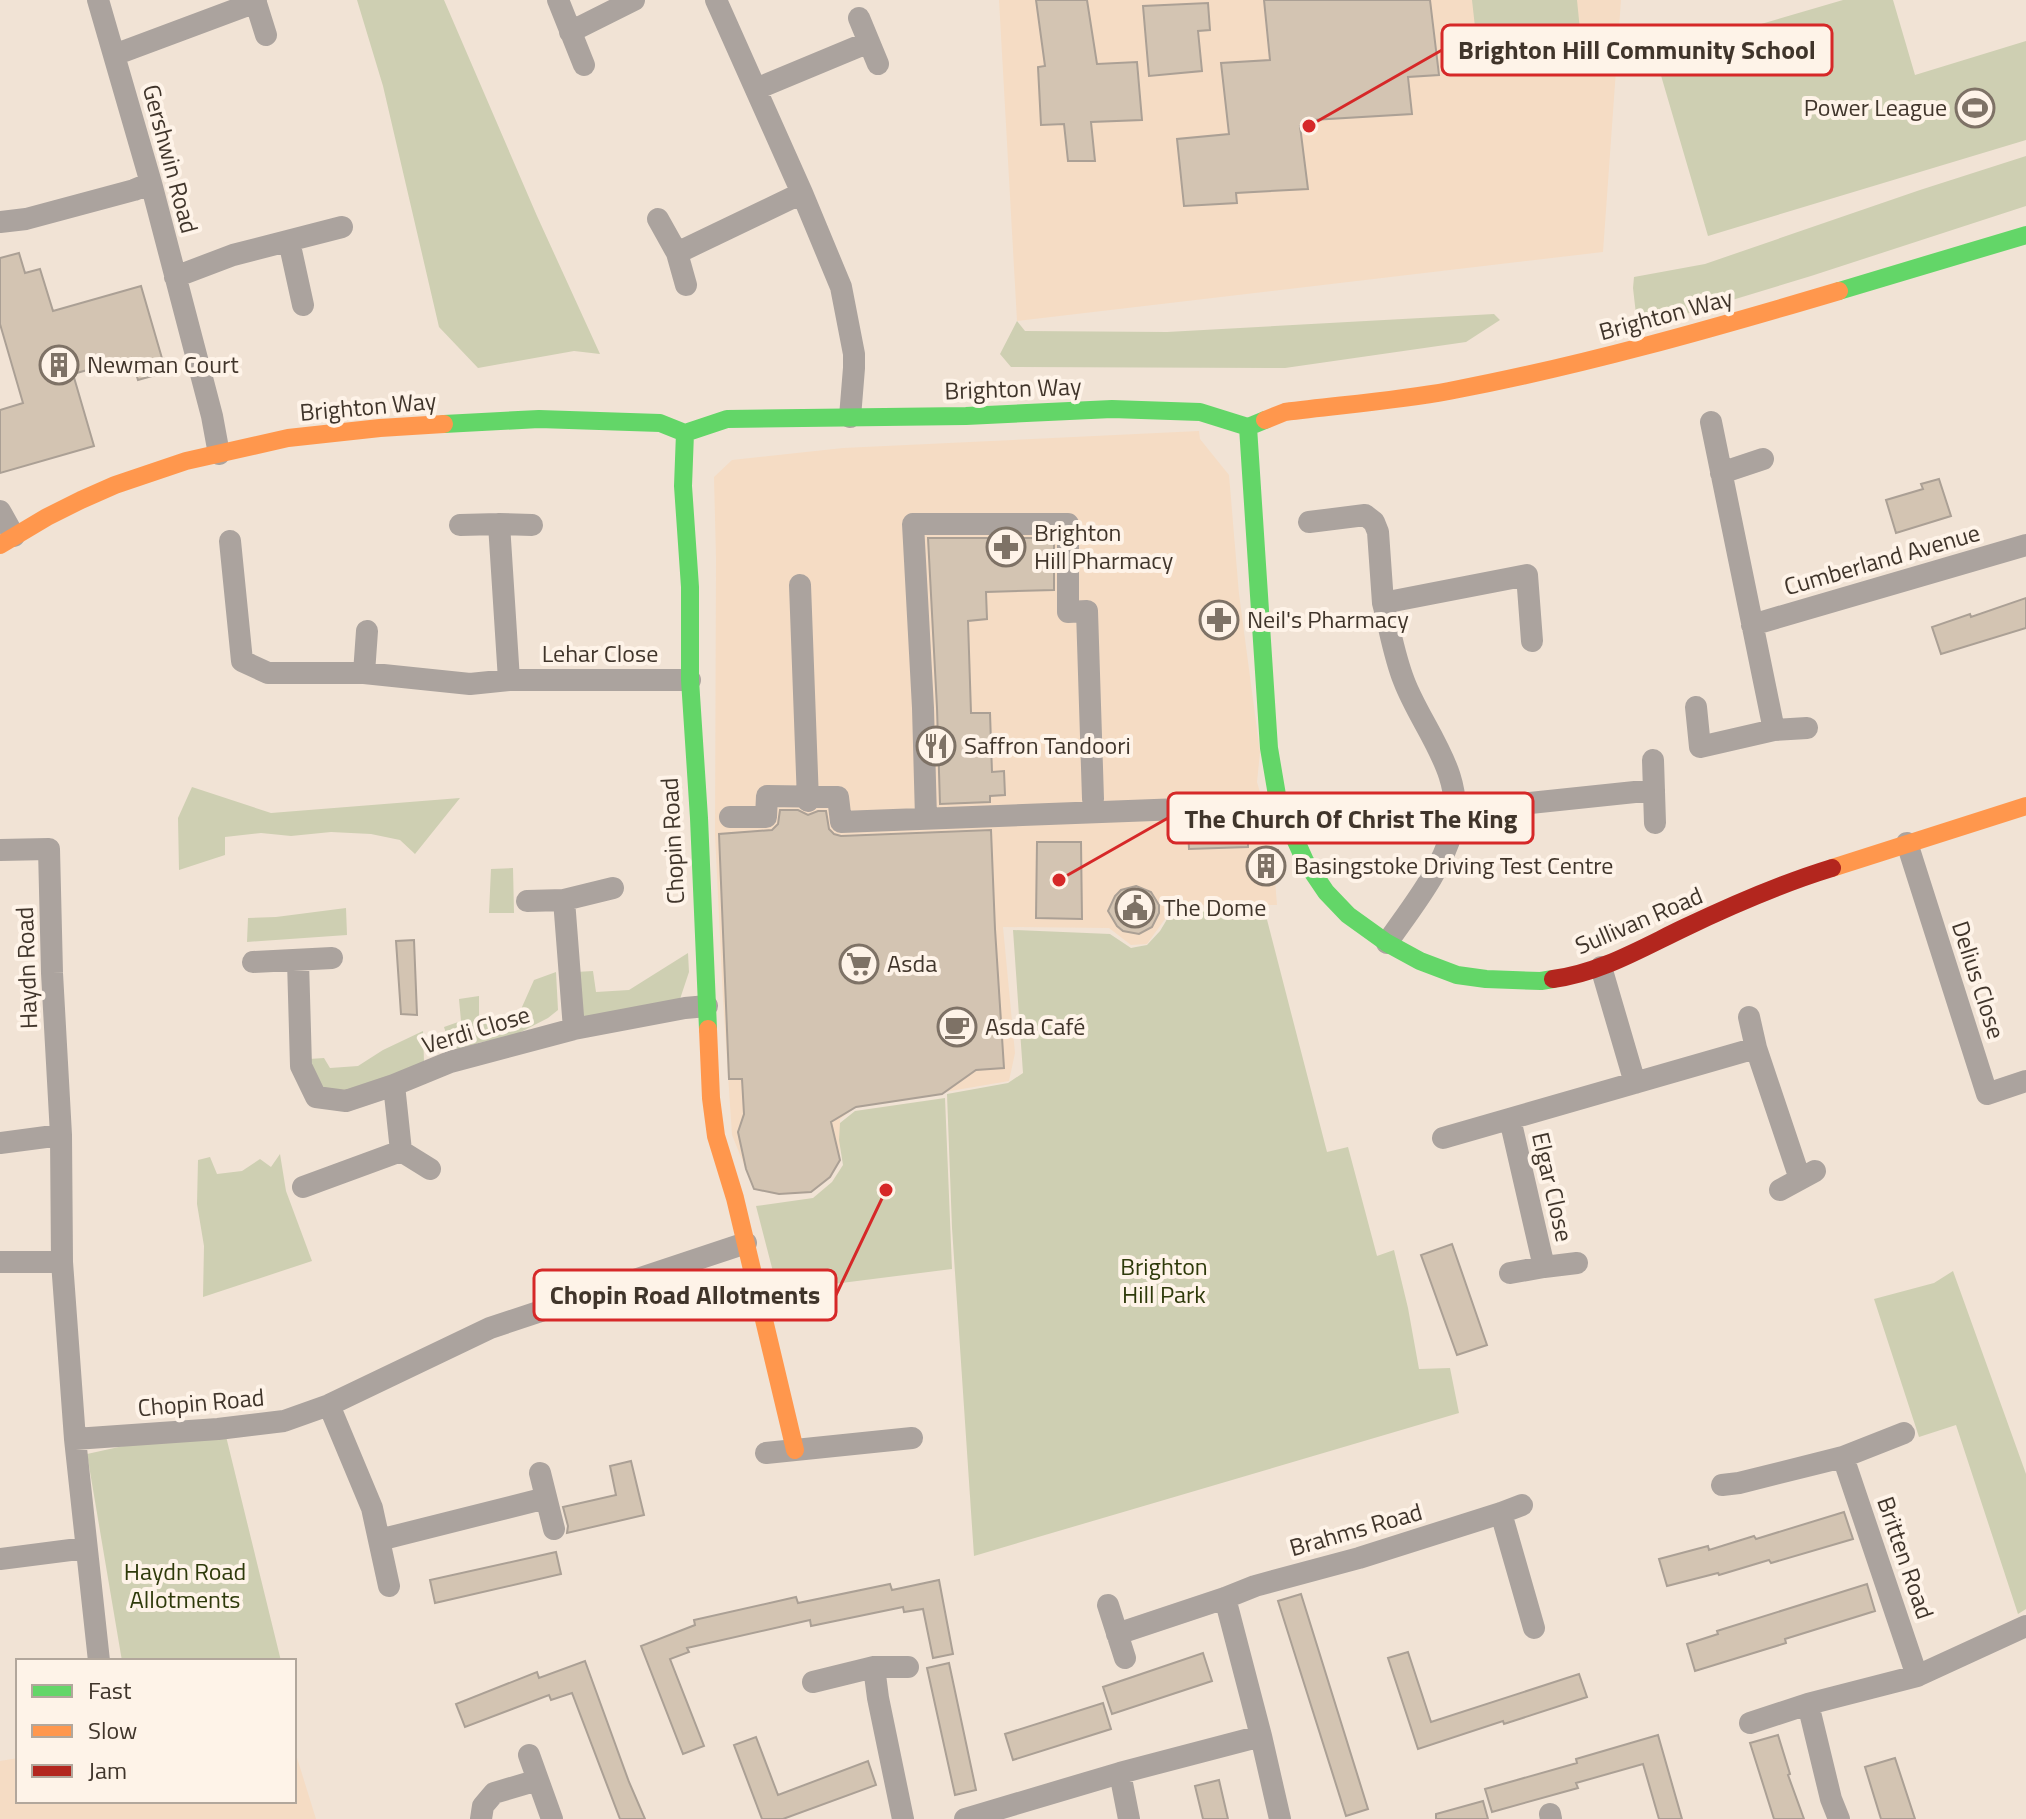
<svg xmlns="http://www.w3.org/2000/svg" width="2026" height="1819" font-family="'Titillium Web',sans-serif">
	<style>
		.built { fill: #f5dcc4 }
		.green { fill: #cecfb2 }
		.building { fill: #d3c4b2; stroke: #aba095; stroke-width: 2 }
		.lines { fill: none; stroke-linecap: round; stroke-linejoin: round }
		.street { stroke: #aba39e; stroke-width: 22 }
		.fast { stroke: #63d668; stroke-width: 18 }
		.slow { stroke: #ff974d; stroke-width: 18 }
		.jam { stroke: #b3261e; stroke-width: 18 }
		.labels { text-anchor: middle; stroke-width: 8; stroke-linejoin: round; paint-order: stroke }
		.poi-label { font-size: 24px; fill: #40352b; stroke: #fef3e8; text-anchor: start }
		.street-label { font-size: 24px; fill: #40352b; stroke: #fef3e8 }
		.park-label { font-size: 24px; fill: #2e3a0a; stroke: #fef3e8 }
		.leader { fill: none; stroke: #d62828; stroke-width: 3 }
		.callout-dot { fill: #d62828; stroke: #fef3e8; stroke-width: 3 }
		.callout { fill: #fef3e8; stroke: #d62828; stroke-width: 3 }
		.callout-label { font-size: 26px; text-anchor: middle; font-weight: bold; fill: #40352b }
	</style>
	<rect width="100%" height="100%" fill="#f1e3d5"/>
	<path class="built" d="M999,0h622l-18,252 -586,69z
		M1199,431l1,8 29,36 10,119 21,158 -3,30 14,48 6,75h-108l-4,14 -18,25 -16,1 -22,-17 -106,-1 12,126 -6,28 -153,26 -16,12v41l-9,17 -19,15 -33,1 -25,-4 -22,-54 -9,-136 -8,-165 1,-276 -2,-81 18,-17 111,-12z
		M294,1748l22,71h-316v-58l18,-3v43h276z"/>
	<path class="green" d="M357,0h87l93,216 63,138 -26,-3 -96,17 -39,-41 -56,-241z
		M1472,0h105l5,50 -103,13z
		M1843,0h50l22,75 111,-34v99l-318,96 -53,-181z
		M2026,156v50l-215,70 -158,48 -16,-1 -4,-35 1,-11 71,-13 215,-74z
		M1494,314l6,6 -34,22 -181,26 -274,-1 -11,-13 17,-33 8,10 142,1z
		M192,787l79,26 189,-15 -45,56 -15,-14 -29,-6 -40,-2 -40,4 -30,-3 -36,4v18l-46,15 -1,-52z
		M513,868l1,45h-25l2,-44z
		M1171,907l23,5 70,-4 63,244 21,-5 29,109 17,-6 14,58 11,61 31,-1 9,45 -485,143 -22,-328 -5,-134 61,-11 15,-10 -10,-143 97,4 21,14 5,-1 11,-2 13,-14 6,-10z
		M346,908l1,27 -100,7 1,-24 28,-1z
		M688,953l1,19 -10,30 -105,21 2,-51 17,-1 3,21 33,-2z
		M556,972l2,38 -10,8 -35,18 -35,7 -16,9 -13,-9 -5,-16 17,-6 -2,-22 20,-3v23l17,11 22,-14 16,-36z
		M423,1031l1,31 -63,26 -35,4 -15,-22 -2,-11 15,-1 6,10 28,-2 25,-16z
		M945,1098l7,171 -174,22 -22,-85 57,-8 19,-16 11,-17 -4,-25 1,-17 15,-12z
		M280,1154l6,37 26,70 -109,36 1,-51 -7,-42 1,-44 12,-3 7,17 25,-3 18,-12 11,8z
		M1953,1271l73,203v135l-8,5 -62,-189 -37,12 -45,-138 60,-16z
		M223,1424l58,237h-159l-35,-207z"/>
	<path class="building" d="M1036,0h51l10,64 40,-2 5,58 -51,2 4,39h-27l-4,-37 -23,1 -3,-58 7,-1z
		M1264,0h166l9,75 -31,2 4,37 -100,6v5l-12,1 8,63 -72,4 1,10 -53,3 -7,-67 52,-5 -8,-71 49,-3z
		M1208,3l2,27 -12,1 4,40 -53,5 -6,-70z
		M19,253l6,20 15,-4 13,42 88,-25 25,86 -28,8 -7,-22 -58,16 21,72 -94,27v-63l23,-7 -23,-79v-66z
		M1939,479l12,37 -55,17 -10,-33 37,-11 -2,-5z
		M928,538h126v52l-68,2 1,27 -19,2 3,92h19l2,59 12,-1 1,24 -15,1v6l-50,2 -3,-96z
		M2026,598v30l-85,26 -9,-27 38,-13 1,3z
		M780,810h18l10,5 10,-4h8l3,18 5,5 7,2 150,-6 4,99 9,139 -28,2 -34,24 -86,13 -25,15 9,38 -10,17 -19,15 -32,2 -25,-5 -8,-20 -8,-37 6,-18 -2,-35h-13l-10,-245 53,-4 6,-6z
		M1248,826v21l-59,2 -1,-22z
		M1037,842h44l1,77 -46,-1z
		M1278,850l1,30 -24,1 -1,-30z
		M1136,886l15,6 8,13v8l-7,14 -13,7 -16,-3 -6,-5 -9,-15 7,-15 6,-6z
		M414,940l3,75 -16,-1 -5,-73z
		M1452,1244l35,101 -30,10 -36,-100z
		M631,1461l13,54 -77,18 1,-7 -5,-19 53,-12 -6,-29z
		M1844,1512l9,27 -82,24 -2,-3 -50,15 -1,-2 -51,13 -8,-27 49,-13 1,4 45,-14 2,3z
		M556,1552l5,22 -126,29 -5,-23z
		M939,1580l14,74 -20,4 -10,-49 -19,3 -1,-5 -92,19 -1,-6 -123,28 2,4 -19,7 34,87 -21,8 -42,-108 54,-21 -1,-5 102,-23 2,6 92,-19 2,6z
		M1867,1584l8,27 -90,28 1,4 -91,28 -8,-27 31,-10 -1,-3z
		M1301,1594l67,215 -22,7 -68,-215z
		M1408,1652l23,70 148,-48 8,23 -83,27 -1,-3 -85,28 -30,-91z
		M1203,1653l9,28 -100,33 -9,-27z
		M585,1661l44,121 16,37h-25l-48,-126 -21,7 -2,-5 -84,32 -9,-23 81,-32 2,6z
		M949,1663l27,127 -21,5 -28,-127z
		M1103,1703l8,26 -98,31 -8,-26z
		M1658,1735l24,84h-23l-16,-55 -67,19 2,5 -86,24 -7,-23 92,-26 -1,-4z
		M1778,1735l12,39 -2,1 16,44h-30l-24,-76z
		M756,1737l22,58 90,-34 8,24 -93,34h-21l-28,-74z
		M1895,1758l20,61h-34l-16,-52z
		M1219,1780l9,39h-25l-8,-33z
		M1483,1801l5,18h-52v-5z"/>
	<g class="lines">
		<path class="street" d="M98,0l53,183 61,233 7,38
			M255,0l11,35
			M558,0l26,65
			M716,0l86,193 39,94 13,67v14l-4,49
			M859,18l19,46
			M570,32l64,-32
			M114,55l142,-53
			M756,89l113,-47
			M658,219l19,34 9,32
			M0,222l26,-3 108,-29 17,-7
			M289,241l14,64
			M677,253l125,-60
			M175,277l58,-22 109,-28
			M1711,422l63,308
			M1721,473l42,-14
			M0,511l14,25
			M1309,522l56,-7 9,7 4,10 5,71
			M460,525l39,-1
			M230,541l12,120 26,12h96l106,11 39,-4h181
			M800,585l8,216
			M1752,625l274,-80
			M364,673l3,-42
			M509,680l-10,-156 33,1
			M1696,707l4,40 74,-17 33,-2
			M1653,760l2,63
			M1454,811l200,-21
			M730,817h36l1,-21 71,1 3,25 419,-16 18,-5
			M926,818l-3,-110 -10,-184h155v88l19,-1 6,188
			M1907,843l80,251 39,-13
			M0,850l49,-1 3,124 9,162 1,127 13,177 24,222
			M564,900l49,-12
			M527,901l37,-1 10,129
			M1387,943c24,-35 54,-71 65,-112 15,-56 -30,-102 -48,-150 -10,-25 -14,-52 -21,-78l144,-28 5,66
			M298,961l3,105 15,31 30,4 48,-16 56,-23 124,-33 111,-21 22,-2
			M253,962l79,-4
			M1601,967l34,116
			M1749,1017l7,31 44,131
			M1510,1119l34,148
			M1443,1138l313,-90
			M0,1143l61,-8
			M401,1151l29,18
			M303,1187l98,-36 -7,-66
			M1780,1190l35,-19
			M0,1262h62
			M1510,1273l34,-6 33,-4
			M329,1405l43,103 17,78
			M75,1439l143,-10 66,-8 45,-16 161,-77 256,-85
			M766,1453l146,-15
			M1843,1457l61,-24
			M540,1473l14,56
			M1722,1485l17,-2 104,-26 74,219
			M1501,1513l33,115
			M379,1540l167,-42
			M0,1559l86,-11
			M1225,1598l36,138 19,83
			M1108,1605l17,53
			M1117,1634l108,-36 30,-12 104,-28 142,-45 21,-8
			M874,1667l4,31 25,121
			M813,1682l61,-15h34
			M1808,1704l23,95 8,20
			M1750,1723l58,-19 109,-28 109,-50
			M529,1755l23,64
			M1120,1773l9,46
			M1550,1814l1,5
			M481,1819l2,-13 11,-13 44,-13
			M965,1819l155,-46 141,-37"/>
		<path class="fast" d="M1839,291l187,-56
			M444,424l95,-5 121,4 25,10 42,-14 239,-3 146,-7 88,3 48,15 17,-7
			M1248,427l21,321 9,53 27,60 21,31 22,23 39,28 33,18 37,14 29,4 55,2 12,-2
			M685,433l-2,53 7,101v93l9,138 9,211"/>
		<path class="slow" d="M1265,420l20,-8c54,-7 110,-11 164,-21 132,-25 262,-62 390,-100
			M0,545l47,-28 34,-17 34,-15 71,-24 102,-23 92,-10 64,-4
			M1832,868l194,-62
			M708,1029l3,69 5,38 19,62 60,252"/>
		<path class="jam" d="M1553,979c47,-6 89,-31 131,-51 46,-22 99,-45 148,-60"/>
	</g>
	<defs>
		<symbol id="stadium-ring" viewBox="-11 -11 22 22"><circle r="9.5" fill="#fef3e8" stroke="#7e7266" stroke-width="1.5"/><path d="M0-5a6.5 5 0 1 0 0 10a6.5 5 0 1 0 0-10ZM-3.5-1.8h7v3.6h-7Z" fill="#7e7266"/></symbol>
		<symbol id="building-ring" viewBox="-11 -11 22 22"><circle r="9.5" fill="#fef3e8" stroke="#7e7266" stroke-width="1.5"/><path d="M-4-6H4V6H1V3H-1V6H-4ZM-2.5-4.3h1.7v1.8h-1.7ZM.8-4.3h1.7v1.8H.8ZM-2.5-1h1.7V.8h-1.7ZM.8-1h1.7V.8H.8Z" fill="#7e7266"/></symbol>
		<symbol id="pharmacy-ring" viewBox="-11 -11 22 22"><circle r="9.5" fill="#fef3e8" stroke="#7e7266" stroke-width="1.5"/><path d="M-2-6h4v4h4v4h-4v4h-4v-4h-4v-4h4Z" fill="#7e7266"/></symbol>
		<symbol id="restaurant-ring" viewBox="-11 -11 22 22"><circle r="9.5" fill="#fef3e8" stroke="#7e7266" stroke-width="1.5"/><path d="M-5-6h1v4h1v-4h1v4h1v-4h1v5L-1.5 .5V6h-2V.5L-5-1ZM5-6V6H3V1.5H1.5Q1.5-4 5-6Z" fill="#7e7266"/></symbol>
		<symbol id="civic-ring" viewBox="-11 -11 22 22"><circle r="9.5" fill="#fef3e8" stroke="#7e7266" stroke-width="1.5"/><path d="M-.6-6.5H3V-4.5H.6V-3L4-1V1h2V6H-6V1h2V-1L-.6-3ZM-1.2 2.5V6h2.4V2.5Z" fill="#7e7266"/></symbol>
		<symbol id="supermarket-ring" viewBox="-11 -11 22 22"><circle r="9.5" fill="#fef3e8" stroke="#7e7266" stroke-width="1.5"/><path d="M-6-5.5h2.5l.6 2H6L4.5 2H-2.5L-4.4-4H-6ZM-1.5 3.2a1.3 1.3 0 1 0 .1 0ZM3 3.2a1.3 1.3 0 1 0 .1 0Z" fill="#7e7266"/></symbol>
		<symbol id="cafe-ring" viewBox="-11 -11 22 22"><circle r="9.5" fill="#fef3e8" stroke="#7e7266" stroke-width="1.5"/><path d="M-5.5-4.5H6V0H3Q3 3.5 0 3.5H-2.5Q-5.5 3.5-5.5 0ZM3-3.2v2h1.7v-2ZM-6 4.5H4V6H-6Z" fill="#7e7266"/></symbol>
	</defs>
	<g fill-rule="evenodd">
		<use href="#stadium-ring" x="1953" y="86" width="44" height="44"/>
		<use href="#building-ring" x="37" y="343" width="44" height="44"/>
		<use href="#pharmacy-ring" x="984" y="525" width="44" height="44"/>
		<use href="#pharmacy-ring" x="1197" y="598" width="44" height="44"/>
		<use href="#restaurant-ring" x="914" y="724" width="44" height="44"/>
		<use href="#building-ring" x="1244" y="844" width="44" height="44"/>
		<use href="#civic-ring" x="1113" y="886" width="44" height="44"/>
		<use href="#supermarket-ring" x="837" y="942" width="44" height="44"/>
		<use href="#cafe-ring" x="935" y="1005" width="44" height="44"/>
	</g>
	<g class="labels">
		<g class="poi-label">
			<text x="1947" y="116" text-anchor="end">Power League</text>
			<text x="87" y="373">Newman Court</text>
			<text x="1034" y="541">Brighton<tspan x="1034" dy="28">Hill Pharmacy</tspan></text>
			<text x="1247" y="628">Neil's Pharmacy</text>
			<text x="964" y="754">Saffron Tandoori</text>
			<text x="1294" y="874">Basingstoke Driving Test Centre</text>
			<text x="1163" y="916">The Dome</text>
			<text x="887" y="972">Asda</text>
			<text x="985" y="1035">Asda Café</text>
		</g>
		<g class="street-label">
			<text transform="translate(170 159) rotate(75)" y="8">Gershwin Road</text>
			<text transform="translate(1666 315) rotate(-15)" y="8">Brighton Way</text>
			<text transform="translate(1013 389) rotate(-2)" y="8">Brighton Way</text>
			<text transform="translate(368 407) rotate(-5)" y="8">Brighton Way</text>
			<text transform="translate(1882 560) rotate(-16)" y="8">Cumberland Avenue</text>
			<text x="600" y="662">Lehar Close</text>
			<text transform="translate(673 841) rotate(-93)" y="8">Chopin Road</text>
			<text transform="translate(1639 921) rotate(-23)" y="8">Sullivan Road</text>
			<text transform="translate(27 968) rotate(-92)" y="8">Haydn Road</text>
			<text transform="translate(1978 980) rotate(72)" y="8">Delius Close</text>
			<text transform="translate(476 1030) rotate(-17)" y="8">Verdi Close</text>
			<text transform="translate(1552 1187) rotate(77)" y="8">Elgar Close</text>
			<text transform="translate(201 1403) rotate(-5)" y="8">Chopin Road</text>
			<text transform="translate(1356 1530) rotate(-16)" y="8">Brahms Road</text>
			<text transform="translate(1905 1558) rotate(71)" y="8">Britten Road</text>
		</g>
		<g class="park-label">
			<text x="1164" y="1275">Brighton<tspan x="1164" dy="28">Hill Park</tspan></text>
			<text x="185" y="1580">Haydn Road<tspan x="185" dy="28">Allotments</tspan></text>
		</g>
	</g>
	<path class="leader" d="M1309 126L1442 50M1059 880L1168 818M886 1190L836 1295"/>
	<g class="callout-dot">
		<circle cx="1309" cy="126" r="8"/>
		<circle cx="1059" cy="880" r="8"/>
		<circle cx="886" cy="1190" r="8"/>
	</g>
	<g class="callout">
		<rect x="1442" y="25" width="390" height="50" rx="8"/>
		<rect x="1168" y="793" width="365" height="50" rx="8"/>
		<rect x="534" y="1270" width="302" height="50" rx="8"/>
	</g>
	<g class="callout-label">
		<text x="1637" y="59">Brighton Hill Community School</text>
		<text x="1351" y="828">The Church Of Christ The King</text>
		<text x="685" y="1304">Chopin Road Allotments</text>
	</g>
	<rect x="16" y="1659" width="280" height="144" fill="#fef3e8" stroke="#b2a79c" stroke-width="2"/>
	<rect x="32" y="1685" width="40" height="12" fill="#63d668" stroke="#b2a79c" stroke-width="2"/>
	<text x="88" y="1699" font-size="24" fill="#40352b">Fast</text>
	<rect x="32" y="1725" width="40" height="12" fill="#ff974d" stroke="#b2a79c" stroke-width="2"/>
	<text x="88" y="1739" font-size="24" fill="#40352b">Slow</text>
	<rect x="32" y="1765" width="40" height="12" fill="#b3261e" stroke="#b2a79c" stroke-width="2"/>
	<text x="88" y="1779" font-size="24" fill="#40352b">Jam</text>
</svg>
